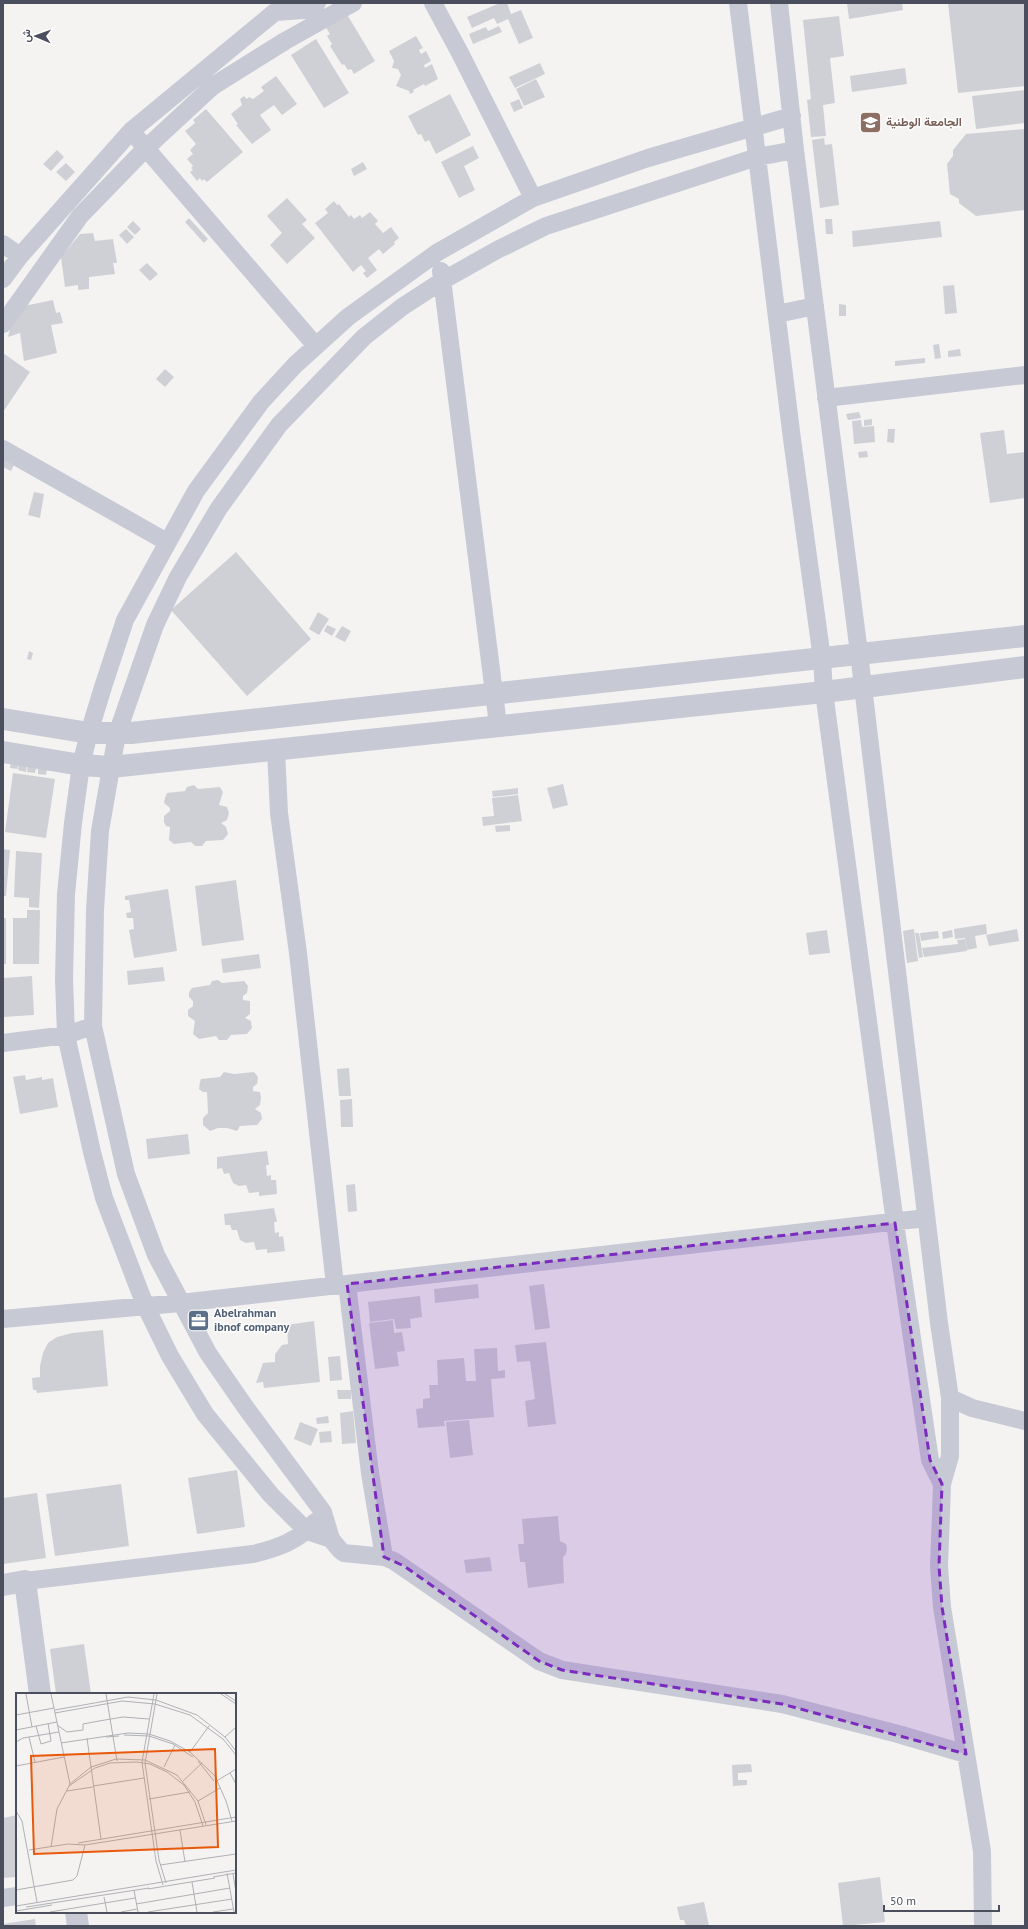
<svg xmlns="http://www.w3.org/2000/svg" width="1028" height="1929" font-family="'PT Sans',Vazirmatn,sans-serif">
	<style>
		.building { fill: #cfd0d6 }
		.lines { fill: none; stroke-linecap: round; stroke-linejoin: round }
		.minor { stroke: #c7cad5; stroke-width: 18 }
		.tertiary { stroke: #c7cad5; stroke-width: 22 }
		.marked { fill: #7b2cbf; fill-opacity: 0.2; stroke: #7b2cbf; stroke-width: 3; stroke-dasharray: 8 5; stroke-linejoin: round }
		.labels { text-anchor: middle; stroke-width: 3; stroke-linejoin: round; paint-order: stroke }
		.education-label { font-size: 12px; font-weight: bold; fill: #785e54; stroke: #fff; text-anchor: start }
		.service-label { font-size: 12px; font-weight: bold; fill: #4e5e75; stroke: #fff; text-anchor: start }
		.inset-road { fill: none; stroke: #b0b1b6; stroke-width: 1 }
		.view { fill: #e8590c; fill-opacity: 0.15; stroke: #e8590c; stroke-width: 2 }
		.inset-edge { fill: none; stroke: #4b4f5d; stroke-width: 2 }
	</style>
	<rect width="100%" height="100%" fill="#f4f3f2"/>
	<path class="building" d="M500,3h7l4,11 10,-4 12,28 -14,6 -11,-25 -11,5 -3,-6 -22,10 -5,-11z
		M847,3h55l1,7 -54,9z
		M948,3h77v83l-67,7z
		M345,11l30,50 -21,13 -3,-5 -3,1 -4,-6 -2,1 -12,-19 2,-2 -5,-8 3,-2 -6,-10z
		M839,16l5,40 -14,2 5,45 -12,2 3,31 -15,1 -4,-37 4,-1 -8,-79z
		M499,26l3,6 -29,12 -4,-10 17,-7 2,4z
		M416,36l7,12 -4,2 2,4 5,-3 5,10 -7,4 1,3 7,-4 6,15 -13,7 -1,-2 -11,6 1,2 -4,2 -1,-3 -13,-5 5,-11 -3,-6 -6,-1 2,-7 -5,-10z
		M316,39l33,54 -25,15 -33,-53z
		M540,63l5,11 -30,14 -6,-11z
		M905,68l2,16 -55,8 -2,-16z
		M276,76l21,28 -15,11 -8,-10 -14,10 11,15 -19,14 -16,-19 2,-1 -7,-10 11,-9 -2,-6 4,-3 3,3 2,-2 4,2 11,-8 -3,-4z
		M536,79l9,18 -21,9 -8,-17z
		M1025,90v33l-49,6 -4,-33z
		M450,94l21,41 -35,19 -7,-14 -4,2 -4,-8 -3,1 -10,-19z
		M519,99l4,9 -9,4 -4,-9z
		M206,109l37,43 -36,30 -3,-3 -2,2 -2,-3 -3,3 -7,-9 3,-2 -2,-2 2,-2 -6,-7 6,-5 -3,-4 6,-6 -11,-13 10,-8 -2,-3z
		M1025,129v81l-49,6 -17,-13v-4l-9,-5 -3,-30 6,-8v-6l13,-16z
		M824,138l1,7 7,-1 7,61 -19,3 -8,-68z
		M473,146l6,12 -15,8 11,24 -16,8 -18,-36z
		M57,150l7,7 -13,14 -8,-7z
		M363,162l4,7 -13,7 -3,-7z
		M66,163l9,9 -9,9 -10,-9z
		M287,198l20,22 -5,4 13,14 -28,26 -17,-19 12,-12 -15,-17z
		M334,201l3,4 2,-1 10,13 2,-2 3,4 6,-4 2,3 8,-6 8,9 -3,3 8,9 8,-6 8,11 -5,4 1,2 -12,10 -4,-5 -11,9 9,12 -10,8 -4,-5 3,-2 -5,-6 -8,7 -38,-49 13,-10 -3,-4z
		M189,218l19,21 -4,4 -19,-21z
		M825,219h7l1,15h-7z
		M133,221l8,8 -6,6 -8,-8z
		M940,221l2,16 -89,10 -1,-16z
		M126,229l8,8 -7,7 -8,-9z
		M93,233l2,8 18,-2 4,24h-4l2,11 -26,3v12l-11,1v-5l-13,2 -4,-30 19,-23z
		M147,263l11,11 -8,7 -11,-11z
		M954,285l3,28 -12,1 -2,-28z
		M53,300l3,13 4,-1 3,11 -12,2 6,28 -33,8 -4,-28 -12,4 4,-17 7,-13z
		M839,304l7,1v11h-7z
		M939,344l2,14 -6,1 -2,-14z
		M960,349l1,7 -13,1v-6z
		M3,353l27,19 -27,40z
		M925,358v5l-30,3v-5z
		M165,369l9,8 -9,10 -9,-8z
		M859,412l2,6 -13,2 -2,-6z
		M872,419v6l-8,1v-6z
		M861,420l1,7 12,-1 1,16 -21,2 -2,-23z
		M888,429h7l-1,14 -7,-1z
		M1004,430l3,24 18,-2v46l-35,5 -10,-70z
		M867,451l1,6 -9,1 -1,-6z
		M3,454l13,7 -5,10 -8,-4z
		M34,492l10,2 -4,24 -12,-3z
		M236,552l75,87 -64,57 -76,-86z
		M318,612l11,7 -10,16 -10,-6z
		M327,625l9,4 -4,7 -8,-5z
		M342,626l9,5 -6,11 -10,-5z
		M29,651l4,2 -2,7 -4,-1z
		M11,761l8,2 -2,6 -7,-1z
		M19,764l8,2 -1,6 -8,-2z
		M28,766l8,2 -1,5 -8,-1z
		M38,768l9,1 -1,6 -8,-1z
		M13,773l42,6 -9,59 -41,-6z
		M563,784l5,21 -15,4 -6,-21z
		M194,785l4,4 22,-2 3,5 -4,13 8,2 2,6 -2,7 -6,3 5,4 2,7 -5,6 -17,1 -4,5h-7l-4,-4 -17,2 -5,-4 1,-13 -4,-1 -2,-4v-6l6,-5v-3l-6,-5 1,-5 2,-5 18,-2 2,-4z
		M518,788v6l-25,3 -1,-6z
		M518,795l4,26 -39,5 -1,-9 12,-1 -2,-18z
		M510,825v6l-14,1 -1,-6z
		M3,849l7,1 -4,46h-3z
		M16,851l26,2 -3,55 -10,-1v-9l-15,-1z
		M236,880l8,60 -42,6 -7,-60z
		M168,889l9,62 -43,7 -5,-28 5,-1 -1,-11h-6l-1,-5 5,-1 -2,-12h-4v-4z
		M27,910h13l-1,54h-26v-46h14z
		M3,918h3v46h-3z
		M986,924l1,10 -12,2 2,12 -10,2 -2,-12 -10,1 -1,-10z
		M914,929l4,32 -11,2 -4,-32z
		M1017,929l2,12 -30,5 -3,-11z
		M827,930l3,23 -21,2 -3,-22z
		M952,930l1,7 -10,2 -1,-7z
		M938,931l1,7 -18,3 -1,-8z
		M915,933h4l4,24 -4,1z
		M965,939l2,12 -43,6 -2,-9 36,-4 -1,-4z
		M259,954l2,14 -38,5 -2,-14z
		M163,967l2,14 -37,4 -1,-14z
		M32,976l2,39 -30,2 -1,-39z
		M218,980l4,3 22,-2 4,5 -1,7 -4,3v4l7,1v13l-5,4 6,3 1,7 -5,6 -16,1 -4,5h-8l-3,-4 -17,3 -6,-5 2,-13 -7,-5v-6l5,-4v-5l-4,-4v-5l3,-4 18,-3 2,-4z
		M349,1068l2,28h-12l-2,-27z
		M224,1072l10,2 20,-2 4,5 -1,7 -4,3v4l7,1 1,6 -1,7 -5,4 6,4 1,6 -5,6 -17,1 -3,5 -10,-3h-9l-8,3 -7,-6v-7l5,-5 -1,-21h-4l-4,-3 1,-7 1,-3 19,-2z
		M25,1075l1,5 16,-3v3l11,-2 5,29 -38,7 -7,-37z
		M352,1099l1,28h-12l-1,-27z
		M188,1134l2,20 -42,5 -2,-20z
		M267,1151l2,14h-3l1,11 4,-1v5h5l1,14 -18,2v-4l-10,1 -3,-8 -7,1 -6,-3 -4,-10 -5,1 -2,-6 -5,1v-12z
		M355,1184l2,27 -9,1 -2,-27z
		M274,1208l3,14h-3l1,11 4,-1v5l4,-1 2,15 -18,2v-4l-11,1 -2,-8 -8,1 -6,-3 -3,-10h-5l-2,-5h-5l-1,-11z
		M478,1284l1,14 -44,5 -1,-14z
		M544,1284l6,44 -15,2 -6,-44z
		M420,1296l2,21 -12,2 1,9 -15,1 -2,-10 -24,3 -2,-20z
		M393,1320l1,13 8,-1 3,19 -8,1 2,14 -24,3 -6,-46z
		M314,1321l6,61 -56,6 -1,-6 -7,1 7,-20 12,-1v-8l7,-9 6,-1 -1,-19z
		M103,1330l5,56 -71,7 -1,-3h-3l-1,-12 8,-1v-11l3,-13 5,-10 9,-6 15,-4z
		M546,1342l10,82 -28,3 -3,-26 10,-2 -5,-38 -13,1 -2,-17z
		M497,1348l1,23 7,-1v8l-14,1 3,38 -50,4 1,5 -27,2 -2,-19 7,-1v-9l7,-1 -1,-13h9l-1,-25 27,-2 2,23h10l-2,-32z
		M340,1356l2,24 -12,1 -2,-24z
		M337,1390h14v9h-13z
		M353,1411l3,32 -14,1 -2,-31z
		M328,1416l1,7 -12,1 -1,-6z
		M469,1420l4,35 -23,3 -4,-36z
		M300,1422l18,7 -7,17 -17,-7z
		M331,1431l1,11 -12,1 -1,-11z
		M237,1470l8,57 -48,7 -9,-56z
		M121,1484l8,62 -74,10 -9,-62z
		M37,1493l9,65 -43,6v-66z
		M558,1516l2,25 6,3 1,5 -1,5 -3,3 1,26 -36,5 -3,-26h-5l-2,-18h6l-2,-25z
		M490,1557l2,14 -26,2 -2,-13z
		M84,1644l7,50h-35l-6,-45z
		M751,1764l1,8 -14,1v7h9v5l-14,1 -1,-21z
		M17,1815v62l-14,1v-60z
		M880,1877l5,45 -42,4 -5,-43z
		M704,1902l5,24h-23l-2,-6h-4l-3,-13z
		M35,1919l1,7h-33v-2z"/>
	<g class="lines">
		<path class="minor" d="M433,3l27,50 73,145
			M738,3l54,436 30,220 2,33 71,531 35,237 12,24
			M779,3l16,147 64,503 80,670 11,75v58l-8,28 -1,30 -2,52 3,41 40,244 1,75
			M138,139l178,207
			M795,150l-38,7 -211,69 -49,24 -55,31 -40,26 -38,30 -85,88 -60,83 -41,69 -23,48 -38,109 -17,97 -5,79 -2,116 33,148 30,81 52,98 38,55 77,104 8,27 9,11 4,3 40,4 10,4 145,100 23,9 220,34 116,30 68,20
			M3,244l17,12
			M441,271l57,454
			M3,279l17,-23 111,-125 144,-119 29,-2 13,-7
			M777,314l38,-8
			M3,324l77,-108 65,-67 68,-63 72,-45 68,-38
			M826,398l199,-23
			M3,449l164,93
			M276,750l3,63 19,140 37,332
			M3,1043l63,-8 27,-9
			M347,1284l23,189 14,84
			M3,1319l177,-16 746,-85
			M950,1398l22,10 53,13
			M331,1539l-24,-8 -36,-36 -66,-81 -35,-58 -25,-51 -41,-107 -12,-46 -26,-117 -2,-56 2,-85 7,-71 8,-58 8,-32 14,-46 22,-67 71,-129 65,-89 34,-37 53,-48 90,-65 95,-54 115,-40 144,-42
			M25,1581l228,-27c25,-6 45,-13 62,-32
			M3,1898l14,-2"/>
		<path class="tertiary" d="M3,719l86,14h42l894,-97
			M3,752l78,13 30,2 713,-75 201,-25
			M3,1585l22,-4 15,113
			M76,1912l2,14"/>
	</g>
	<path class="marked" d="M895,1223l35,237 12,24 -3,82 3,41 24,147 -184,-50 -220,-34 -23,-9 -135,-95 -20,-9 -37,-273z"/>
	<defs>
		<symbol id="university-square" viewBox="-11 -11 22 22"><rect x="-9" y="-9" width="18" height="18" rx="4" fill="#8d6e63" stroke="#fff"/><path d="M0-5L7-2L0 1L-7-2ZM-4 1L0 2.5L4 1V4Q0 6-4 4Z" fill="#fff"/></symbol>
		<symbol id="office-square" viewBox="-11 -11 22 22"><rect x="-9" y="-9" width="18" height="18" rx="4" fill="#5c6f8a" stroke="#fff"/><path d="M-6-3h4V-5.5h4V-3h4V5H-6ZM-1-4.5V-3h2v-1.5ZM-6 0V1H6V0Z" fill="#fff"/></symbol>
	</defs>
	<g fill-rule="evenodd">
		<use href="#university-square" x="858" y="110" width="25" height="25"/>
		<use href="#office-square" x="186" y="1308" width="25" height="25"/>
	</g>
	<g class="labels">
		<g class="education-label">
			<text x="886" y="126">الجامعة الوطنية</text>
		</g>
		<g class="service-label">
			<text x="214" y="1317">Abelrahman<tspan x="214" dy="14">ibnof company</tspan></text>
		</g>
	</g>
	<g transform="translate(16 1693)">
		<rect width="220" height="220" fill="#f4f3f2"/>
		<path class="inset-road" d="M10,1l6,33M35,1l19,90M90,1l11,67M138,1l-12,68 14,99 7,24M141,1l-12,69 14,97 7,23M205,1l15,10M209,1l11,7M39,17l73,-13 28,3 41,15 28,22 11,14M39,20l67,-12 33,3 35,11 33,24 13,16M0,22l38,-7M41,32l10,7 16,-2v-6l16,-3 24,-4 26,2M20,33l5,18 10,-3 -3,-18M0,37l41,-8M108,42l25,1 24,8 20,13M13,44l6,25M90,44l13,-1M209,44l11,-10M71,45l14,101M0,49l7,-4 36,-6M45,50l67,-10 21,1 21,7 20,11 25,24 11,25 6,20M174,59l19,-26M182,68l16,20M0,73l48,-9M148,74l11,-22M214,80l6,11M167,88l19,-18M199,89l21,-13M53,93l26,-18 15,-5 26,-1 14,2 17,8 17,13 11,17 8,24M77,93l51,-8M51,98l26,-4M133,106l41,-7M182,108l22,-13M0,118l6,10 15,81M164,137l5,32M62,150l158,-26M35,154l6,-38 13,-25 21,-17 25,-8 29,1 32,15 21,26 8,24M13,157l39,-6 17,1 151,-24M144,172l76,-11M211,180l7,39M217,181l3,18M197,184l23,-4M176,189l5,30M132,196l67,-11M0,197l57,-10 4,-4 8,-31M118,197l4,22M88,204l3,15M120,211l94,-16M0,213l220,-36M10,214l123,-19M0,218l36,-6M34,219l85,-14M105,219l16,-3M132,219l84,-13M197,219l20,-3"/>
		<path class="view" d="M199,56l3,98 -184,7 -3,-98z"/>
		<rect width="220" height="220" class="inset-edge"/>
	</g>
	<rect width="1028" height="1929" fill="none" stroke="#4b4f5d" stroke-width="8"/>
	<g transform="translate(36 36) rotate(272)" stroke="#ffffff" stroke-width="3" paint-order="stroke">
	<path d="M0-3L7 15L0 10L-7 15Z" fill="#4b4f5d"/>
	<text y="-6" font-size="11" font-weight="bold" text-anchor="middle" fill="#4b4f5d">ش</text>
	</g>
	<path d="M884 1905v6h115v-6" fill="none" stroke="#4b4f5d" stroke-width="2"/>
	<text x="890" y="1905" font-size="12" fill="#4b4f5d" stroke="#ffffff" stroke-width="3" paint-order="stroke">50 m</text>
</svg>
